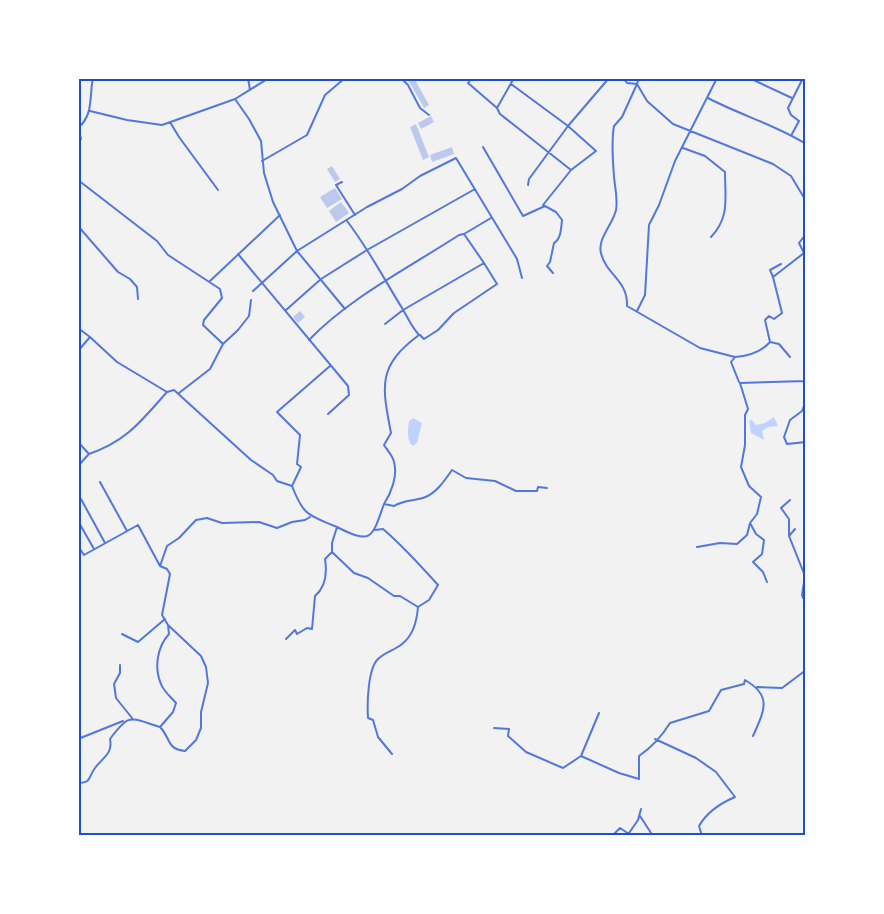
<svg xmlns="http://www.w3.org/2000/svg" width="884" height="914" font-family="'Archivo Narrow',sans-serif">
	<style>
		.water { fill: #bfd3fe }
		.building { fill: #bdc9ec }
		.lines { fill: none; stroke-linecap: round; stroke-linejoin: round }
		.minor { stroke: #5277de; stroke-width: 2 }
		.neatline { fill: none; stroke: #1d4ed8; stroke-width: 2 }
	</style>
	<rect width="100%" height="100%" fill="#f2f2f2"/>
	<path class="water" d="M774,417l4,9 -10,1 -6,4 2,9 -13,-7 -2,-12 3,-1 4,5 9,-2z
		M413,418l9,5 -5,20 -4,3c-7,-5 -5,-17 -4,-25z"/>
	<path class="building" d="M407,78h7l15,27 -5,3z
		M431,116l3,6 -13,7 -3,-6z
		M416,124l13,33 -6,3 -13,-33z
		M452,147l2,7 -22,8 -2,-7z
		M332,166l8,13 -5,3 -8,-13z
		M335,188l7,11 -15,9 -7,-11z
		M341,202l8,11 -13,9 -7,-11z
		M300,311l5,6 -7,6 -5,-6z"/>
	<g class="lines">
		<path class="minor" d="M248,78l2,12
			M401,78l7,7 12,23 9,7
			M472,78l-4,5 29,25
			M623,78l4,5 10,1 2,-6
			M749,78l43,20
			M511,84l57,42 28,25 -25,19 -71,-56 -3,-6 17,-30
			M708,98c32,17 68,27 98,46
			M235,99l14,20 12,22 3,32 9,29 24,49 48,58
			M90,111l37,9 35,5 73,-26 34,-21
			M170,122l9,15 39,53
			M792,134l7,-13 -8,-6 -3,-7 15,-30
			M78,143l3,-4 -3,-11c16,-13 11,-32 15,-50
			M483,147l40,69 22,-10
			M683,148l22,8 20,16c0,26 5,45 -14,65
			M262,161l45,-26 18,-40 20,-17
			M78,180l79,61 11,14 52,34 2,9 -18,22 -1,5 20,19
			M342,182l-6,3 19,30
			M528,185l1,-6 39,-53 41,-48
			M347,221c21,27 37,58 55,87 6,10 9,18 17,27 -42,31 -37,51 -28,98l-7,12c3,5 9,11 10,17 4,14 -3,31 -10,42
			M78,226l40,46 12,7 7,8 1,12
			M804,253l2,8
			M238,254l110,132 1,9 -21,19
			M553,273l-6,-7 3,-4 4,-19c7,-4 7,-14 8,-23l-6,-8 -13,-7 28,-35
			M773,277l-3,-7 11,-6
			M210,281l70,-66
			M253,291l44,-40 70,-44 35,-18 18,-13 36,-18 61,101 5,19
			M286,310l35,-31 46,-29 108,-61
			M637,311l8,-16 4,-70 10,-20 16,-44 42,-83
			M385,324l18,-14 81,-47 -20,-29
			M78,328l12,9
			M420,335l4,4 14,-9 16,-17 43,-29 -13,-21
			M309,340c40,-42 101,-73 150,-105l5,-1 27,-16
			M770,342l9,2 11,13
			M78,351l12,-14 27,25 50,30 7,-2 77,70 22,15 4,6 15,5c12,31 17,29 45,41l-5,16v9l-7,7c2,13 1,28 -10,37l-3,33 -5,-1 -10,6 -2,-4 -9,9
			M735,357l-35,-9 -73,-42c1,-26 -21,-31 -26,-53 -4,-14 12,-29 15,-43 2,-11 -1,-22 -2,-33 -1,-16 -3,-35 0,-51l8,-9 15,-33 10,17 26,23 100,40 18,12 15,25
			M806,380v21l-4,10 -12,9 -6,17 3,7 19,-2
			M739,382l-8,-20 4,-5c13,-1 26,-5 35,-15l-5,-22 4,-4 5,3 8,-6 -9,-36 31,-24 -5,-10 7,-9
			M179,393l31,-24 13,-25 15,-14 11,-14 2,-16
			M78,442l11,12c38,-13 52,-33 78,-62
			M78,466l10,-11
			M100,482l27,49
			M292,486l9,-19 -4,-3 3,-29 -23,-23 53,-46
			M81,499l24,44
			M78,521l16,28
			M337,527c35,18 35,11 47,-23l10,2c9,-6 19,-5 29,-8 13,-4 22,-18 29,-28l14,8 29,3 21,10h21l1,-4 9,1
			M795,529l-6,7 16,40 -3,19 1,3 3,1
			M375,530l8,-1c20,17 37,36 55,56l-9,15 -11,7c-1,13 -4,28 -16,37 -7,6 -17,8 -24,15 -10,9 -11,44 -10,59l5,2 5,17 14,17
			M789,536v-17l-8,-11 9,-8
			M78,546l6,9 54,-30 22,41 7,3 3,5 -8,41 6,10 33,31 5,11 2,16 -7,29v16l-5,12 -11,11c-19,-2 -14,-13 -25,-24
			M697,547l23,-4 17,1 10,-9 3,-12
			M332,552l22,21 14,5 26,18h6l18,11
			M160,566l7,-20 12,-8 17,-18 11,-2 15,5 37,-1 18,6 15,-6 13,-2 5,-3
			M767,582l-4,-10 -10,-10 9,-8 2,-14 -8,-6 -6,-11 7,-9 4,-17 -12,-11 -8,-19 4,-22v-30l3,-6 -8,-26 66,-2
			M122,634l16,8 27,-23
			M120,665v8l-6,11 2,14 16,20
			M757,687l25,1 24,-18
			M494,728l15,1 -1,7 18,16 37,16 18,-12 38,17 20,6v-23c13,-9 23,-20 31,-33l39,-12 12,-21 23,-6 1,-4c28,16 19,31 8,56
			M78,739l45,-18
			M655,739l41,19 20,14 19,25c-14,6 -28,15 -36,29l3,10
			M581,756l18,-43
			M78,783c14,0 10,-6 17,-15 8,-11 18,-14 15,-29 20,-27 20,-21 50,-12l13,-15 3,-9c-5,-6 -12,-11 -15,-19 -7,-16 -4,-37 8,-50l-1,-9
			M640,816l13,20
			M612,836l8,-8 9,6
			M627,836l11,-16 3,-11"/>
	</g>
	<rect width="884" height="914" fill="none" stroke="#ffffff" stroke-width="159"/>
	<rect x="80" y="80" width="724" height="754" class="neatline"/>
</svg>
